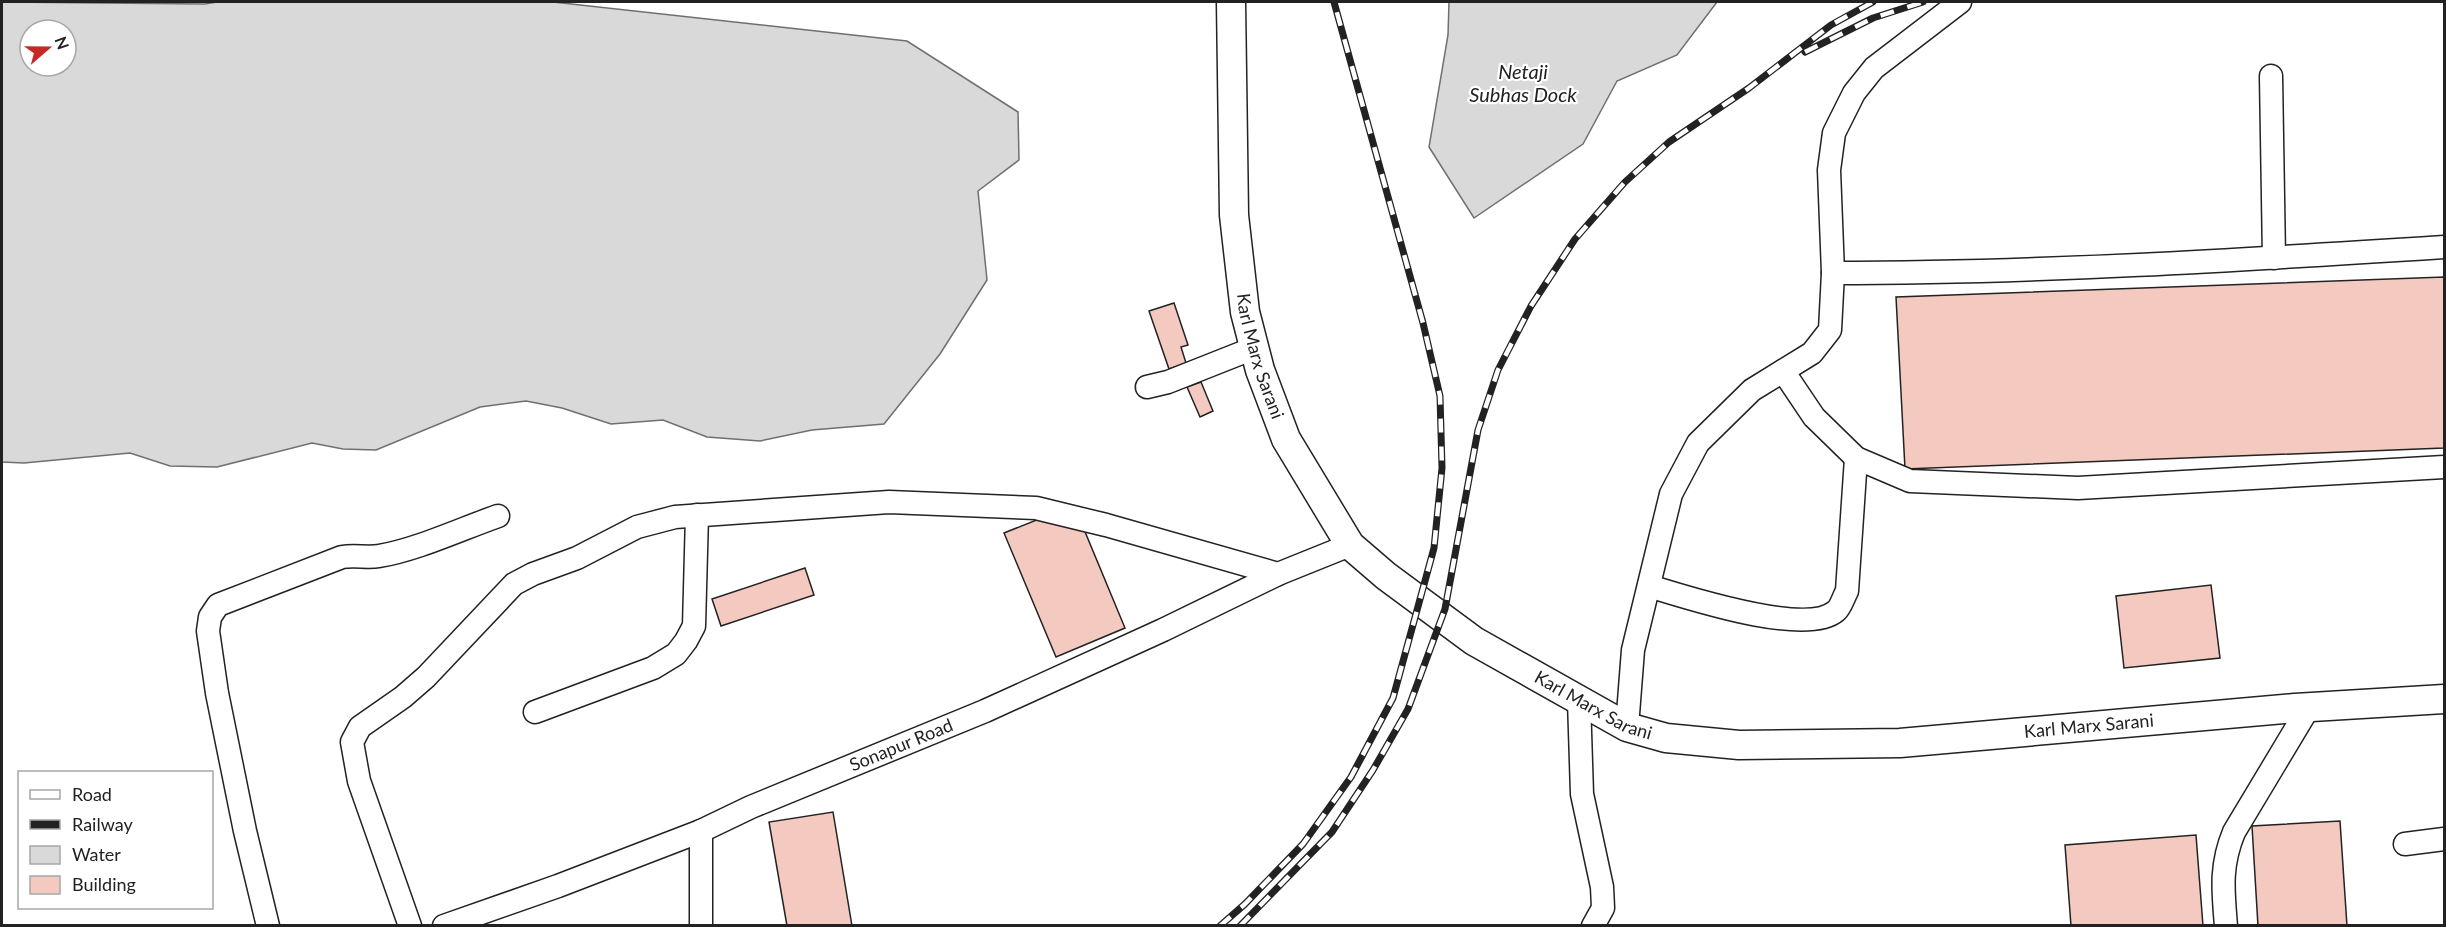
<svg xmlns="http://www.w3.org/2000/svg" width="2446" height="927" font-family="Lato,sans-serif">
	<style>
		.water { fill: #d9d9d9; stroke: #6f6f6f; stroke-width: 1.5; fill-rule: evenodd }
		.building { fill: #f3c9c0; stroke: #222; stroke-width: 1.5 }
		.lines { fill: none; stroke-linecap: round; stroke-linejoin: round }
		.minor-casing { stroke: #222; stroke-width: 25 }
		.major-casing { stroke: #222; stroke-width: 31 }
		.minor { stroke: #fff; stroke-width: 22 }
		.major { stroke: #fff; stroke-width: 28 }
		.rail-casing { stroke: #222; stroke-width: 7 }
		.rail { stroke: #fff; stroke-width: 4.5; stroke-dasharray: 14; stroke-linecap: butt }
		.labels { text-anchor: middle; stroke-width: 4.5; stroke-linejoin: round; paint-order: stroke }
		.street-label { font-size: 18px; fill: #222; stroke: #fff }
		.water-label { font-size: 20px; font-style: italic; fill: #222; stroke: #fff }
	</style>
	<rect width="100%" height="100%" fill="#fff"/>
	<path class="water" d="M2,2l203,2 12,-2h336l354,39 111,71 1,48 -41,31 9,89 -47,74 -56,70 -72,6 -52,11 -53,-4 -44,-17 -52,4 -49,-16 -36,-7 -46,6 -104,43 -33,-1 -31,-6 -95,24 -47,-1 -40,-13 -106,10 -22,-1zM30,30h36v36h-36z
		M1449,2h268l-40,53 -60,26 -34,63 -109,74 -45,-71 19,-112z"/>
	<path class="building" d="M2444,277v171l-539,21 -9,-172z
		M1174,303l14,42 -7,2 5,16 -17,6 -20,-58z
		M1201,382l12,29 -13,6 -13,-30z
		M1044,517l39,10 42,101 -69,29 -52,-124z
		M805,568l9,27 -93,31 -9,-27z
		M2211,585l9,73 -96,10 -8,-72z
		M833,812l19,114h-65l-18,-104z
		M2340,821l7,105h-89l-6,-100z
		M2196,835l7,91h-132l-6,-81z"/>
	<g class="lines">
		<defs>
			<g id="minor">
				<path d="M2271,76l3,182"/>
				<path d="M1833,273c204,0 408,-13 611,-26"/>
				<path d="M1783,371l31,46 42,41 54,23 168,7 366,-21"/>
				<path d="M1147,387l21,-5 86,-34"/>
				<path d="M1649,586c37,11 157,51 187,25 5,-4 8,-15 11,-20l9,-133"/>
				<path d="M1579,700l3,94 20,93 1,21 -10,18"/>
				<path d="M535,712l118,-44 23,-14 10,-13 8,-15 3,-111"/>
				<path d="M1627,727l6,-77 38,-156 27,-51 54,-53 60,-37 18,-23 3,-57 -4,-103 5,-37 20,-40 20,-25 86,-66"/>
				<path d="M2405,844l39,-5"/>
				<path d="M268,926l-23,-95 -28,-138 -9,-62 2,-14 8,-12 124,-48c13,-2 26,1 37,-1 37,-6 82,-27 119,-40"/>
				<path d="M410,926l-51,-145 -7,-39 8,-15 43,-30 23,-20 88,-93 19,-10 44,-16 60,-31 38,-10 214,-15 147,6 70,17 172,49"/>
				<path id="s1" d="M444,926l114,-40 143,-55 50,-24 234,-96 178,-81 115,-56 72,-29"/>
				<path d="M701,926v-95"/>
				<path d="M2226,926c-3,-36 -6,-60 8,-94l75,-125"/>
			</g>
			<g id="major">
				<path id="s2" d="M1231,2l3,213 11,97 15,58 26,69 64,106 36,31 88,65 153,86 39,11 73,7 161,-2 395,-35 149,-9"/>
			</g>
		</defs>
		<use href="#minor" class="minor-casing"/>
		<use href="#major" class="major-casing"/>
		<use href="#minor" class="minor"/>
		<use href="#major" class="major"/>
		<defs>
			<path id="rail" d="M1805,52l68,-34 50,-16
				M1220,926l25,-22 58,-60 48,-67 42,-79 41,-150 8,-80 -2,-72 -17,-73 -89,-321
				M1240,926l92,-94 41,-62 35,-61 37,-100 33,-179 20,-60 33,-64 44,-67 50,-57 44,-40 80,-54 82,-63 42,-23"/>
		</defs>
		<use href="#rail" class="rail-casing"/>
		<use href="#rail" class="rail"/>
	</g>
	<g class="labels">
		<g class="street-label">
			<text dy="6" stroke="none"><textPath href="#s2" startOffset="357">Karl Marx Sarani</textPath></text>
			<text dy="6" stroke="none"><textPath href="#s2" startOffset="861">Karl Marx Sarani</textPath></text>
			<text dy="6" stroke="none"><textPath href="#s2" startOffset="1365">Karl Marx Sarani</textPath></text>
			<text dy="6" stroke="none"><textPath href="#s1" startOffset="492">Sonapur Road</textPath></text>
		</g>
		<g class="water-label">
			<text x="1523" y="79">Netaji<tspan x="1523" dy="23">Subhas Dock</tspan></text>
		</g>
	</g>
	<rect width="2446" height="927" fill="none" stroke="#222222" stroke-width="6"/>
	<rect x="18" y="771" width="195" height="138" fill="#ffffff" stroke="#a7a7a7" stroke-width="1.5"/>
	<rect x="30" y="790" width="30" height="9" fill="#ffffff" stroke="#a7a7a7" stroke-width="1.5"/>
	<text x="72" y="801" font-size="18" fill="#222222">Road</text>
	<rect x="30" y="820" width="30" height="9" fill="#222222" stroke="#a7a7a7" stroke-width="1.5"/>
	<text x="72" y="831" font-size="18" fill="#222222">Railway</text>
	<rect x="30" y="846" width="30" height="18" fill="#d9d9d9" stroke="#a7a7a7" stroke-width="1.5"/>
	<text x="72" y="861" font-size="18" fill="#222222">Water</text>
	<rect x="30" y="876" width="30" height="18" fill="#f3c9c0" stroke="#a7a7a7" stroke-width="1.5"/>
	<text x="72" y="891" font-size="18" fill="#222222">Building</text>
	<g transform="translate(48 48) rotate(70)"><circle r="28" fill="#ffffff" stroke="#a7a7a7" stroke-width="1.5"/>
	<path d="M0-4.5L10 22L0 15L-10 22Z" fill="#c62828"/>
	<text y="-9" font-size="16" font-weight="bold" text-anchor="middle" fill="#222222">N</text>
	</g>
</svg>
